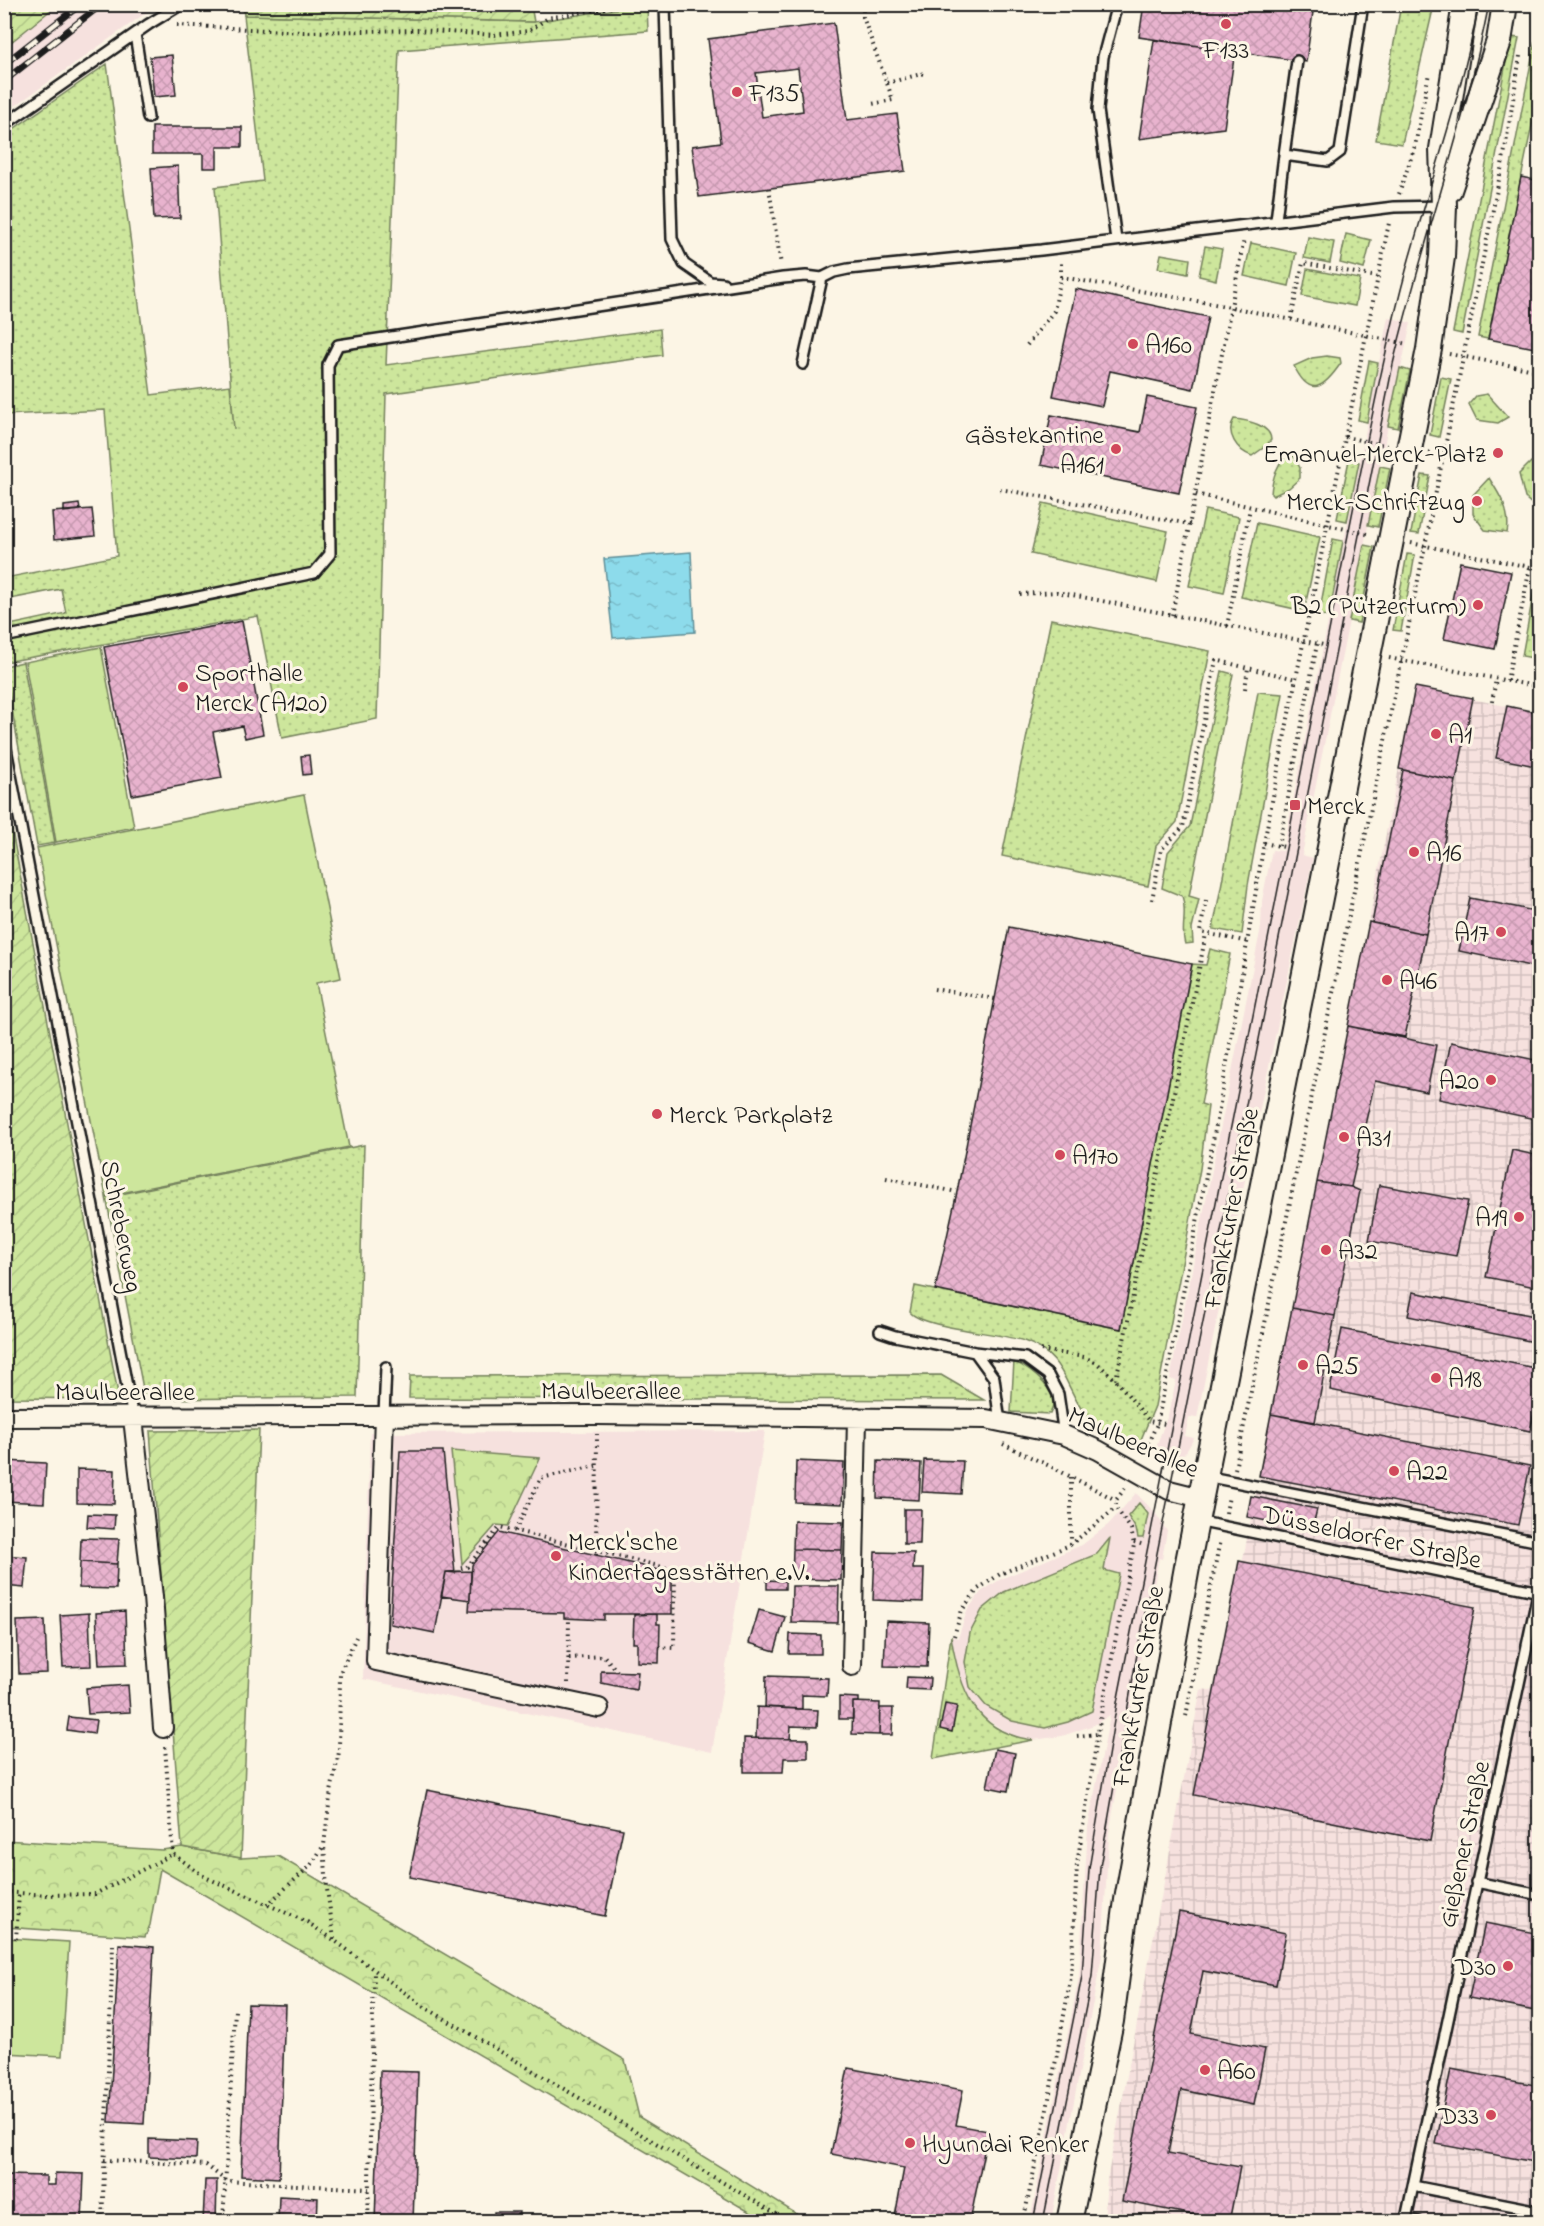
<svg xmlns="http://www.w3.org/2000/svg" width="1544" height="2226" font-family="'Indie Flower',sans-serif">
	<style>
		.built { fill: #f6e1de; fill-rule: evenodd }
		.industrial { fill: url(#industrial-grid) }
		.grass { fill: url(#grass-dots); stroke: #74815c; stroke-width: 1.5 }
		.park { fill: url(#park-crowns); stroke: #74815c; stroke-width: 1.5 }
		.garden { fill: url(#garden-furrows); stroke: #74815c; stroke-width: 1.5 }
		.pitch { fill: #cde69c; stroke: #74815c; stroke-width: 1.5 }
		.water { fill: url(#water-ripples); stroke: #608f98; stroke-width: 1.5 }
		.building { fill: url(#building-cross-hatch); stroke: #1c1c1c; stroke-width: 1.5; fill-rule: evenodd }
		.lines { fill: none; stroke-linecap: round; stroke-linejoin: round }
		.lane-casing { stroke: #1c1c1c; stroke-width: 14 }
		.street-casing { stroke: #1c1c1c; stroke-width: 22 }
		.secondary-casing { stroke: #1c1c1c; stroke-width: 28 }
		.path { stroke: #1c1c1c; stroke-width: 4; stroke-dasharray: 1.5 4.5; stroke-linecap: butt }
		.lane { stroke: #fcf5e5; stroke-width: 9 }
		.street { stroke: #fcf5e5; stroke-width: 18 }
		.secondary { stroke: #fcf5e5; stroke-width: 24 }
		.tram { stroke: #1c1c1c; stroke-width: 1.5 }
		.rail-casing { stroke: #1c1c1c; stroke-width: 7 }
		.rail { stroke: #fcf5e5; stroke-width: 4.5; stroke-dasharray: 14; stroke-linecap: butt }
		.poi-dot { fill: #d1495b; stroke: #fcf5e5; stroke-width: 2 }
		.labels { text-anchor: middle; stroke-width: 6; stroke-linejoin: round; paint-order: stroke }
		.poi-label { font-size: 26px; fill: #1c1c1c; stroke: #fcf5e5; text-anchor: start }
		.street-label { font-size: 26px; fill: #1c1c1c; stroke: #fcf5e5 }
	</style>
	<defs>
		<pattern id="industrial-grid" width="8" height="8" patternUnits="userSpaceOnUse" patternTransform="scale(1.5)"><rect width="8" height="8" fill="#f6e1de"/><path d="M0 4h8M4 0v8" fill="none" stroke="#d2c0be"/></pattern>
		<pattern id="grass-dots" width="8" height="8" patternUnits="userSpaceOnUse" patternTransform="scale(1.5)"><rect width="8" height="8" fill="#cde69c"/><path d="M2 2h.1M6 6h.1" fill="none" stroke="#afc586" stroke-width="1.8" stroke-linecap="round"/></pattern>
		<pattern id="park-crowns" width="20" height="18" patternUnits="userSpaceOnUse" patternTransform="scale(1.5)"><rect width="20" height="18" fill="#cde69c"/><path d="M2 6a3 3 0 1 1 6 0M12 15a3 3 0 1 1 6 0" fill="none" stroke="#afc586"/></pattern>
		<pattern id="garden-furrows" width="10" height="10" patternUnits="userSpaceOnUse" patternTransform="scale(1.5)"><rect width="10" height="10" fill="#cde69c"/><path d="M-1 1l2-2M0 10L10 0M9 11l2-2" fill="none" stroke="#afc586"/></pattern>
		<pattern id="water-ripples" width="26" height="14" patternUnits="userSpaceOnUse" patternTransform="scale(1.5)"><rect width="26" height="14" fill="#8ddbeb"/><path d="M2 4q2-2 4 0t4 0M15 11q2-2 4 0t4 0" fill="none" stroke="#79bbc9"/></pattern>
		<pattern id="building-cross-hatch" width="8" height="8" patternUnits="userSpaceOnUse" patternTransform="scale(1.5)"><rect width="8" height="8" fill="#e8b3ce"/><path d="M0 0l8 8M0 8l8-8" fill="none" stroke="#c699b0"/></pattern>
	</defs>
	<rect width="100%" height="100%" fill="#fcf5e5"/>
	<filter id="ink" filterUnits="userSpaceOnUse"><feTurbulence type="fractalNoise" baseFrequency=".0167" numOctaves="2"/><feDisplacementMap in="SourceGraphic" scale="12" xChannelSelector="R" yChannelSelector="G"/><feConvolveMatrix kernelMatrix="1 2 1 2 8 2 1 2 1" color-interpolation-filters="sRGB"/></filter>
	<g filter="url(#ink)">
		<path class="built" d="M57,5h100l-152,108v-66z
			M1388,317l23,6 -23,103 -86,429 11,3 -54,255 -9,-1 -8,47 7,1 -52,258 -8,-1 -4,19 9,2 -8,14 -6,6 -5,2 -18,1 -5,-4 16,-42 8,-34 -6,-2 91,-452 1,-26 10,-51 11,1z
			M765,1431l-53,321 -349,-73 7,-246z
			M1136,1493l20,21 11,17 -5,28 -3,-1 -50,275 -7,122 -51,266h-21l49,-244 9,-150 22,-112 -16,10 -32,11 -29,4 -17,-2 -30,-19 -11,-11 -10,-15 -6,-14 -8,-43 7,2 9,-27 14,-19 20,-13 81,-34 27,-21zM1110,1540l-6,31 15,2 -154,89 5,-30 12,-22 115,-56z"/>
		<path class="industrial" d="M1415,687l124,26v1508l-435,1 3,-42 94,-491 16,2z"/>
		<path class="grass" d="M640,5h7l1,26 -249,19 -13,315 274,-36 2,26 -276,39 -9,325 -95,19 -24,-122 -253,46v-36l61,-13 -5,-24 -56,11v-22l112,-22 -12,-146 -100,5v-280l102,-71 44,331 79,-10 4,44 -19,-242 48,-6 -19,-166 290,7z
			M1401,5h33l-32,139 -26,-4z
			M1511,37l8,1 -57,296 -9,-2z
			M1535,42l4,1v48l-51,248 -10,-2z
			M1346,234l25,6 -7,29 -24,-6z
			M1308,237l26,5 -4,21 -26,-5z
			M1251,243l45,10 -7,33 -45,-10z
			M1205,246l17,3 -6,31 -17,-4z
			M1161,254l29,5 -2,15 -30,-6z
			M1307,269l53,10 -5,27 -53,-10z
			M1327,356l13,2 1,5c-17,25 -31,36 -47,3l18,-8z
			M1369,361l9,2 -11,59 -9,-2z
			M1400,368l10,3 -12,57 -10,-2z
			M1441,377l10,2 -12,58 -9,-2z
			M1487,394l21,23 -10,6 -21,-3 -8,-16 7,-8z
			M1234,419c12,1 37,6 37,21l-5,6 -14,10c-15,-5 -27,-23 -18,-37z
			M1291,452l9,16v10l-11,10 -16,8 -2,-2c1,-15 7,-35 20,-42z
			M1349,460l10,2 -12,59 -10,-2z
			M1531,462l8,2v46l-14,-12 -6,-24z
			M1380,466l10,2 -12,59 -10,-2z
			M1422,475l8,1 -11,58 -8,-1z
			M1489,478c11,17 22,34 18,55l-22,-3 -12,-16v-19z
			M1043,503l125,28 -11,51 -126,-28z
			M1205,510l34,7 -15,76 -35,-7z
			M1257,523l63,14 -16,74 -63,-14z
			M1333,539l10,2 -14,76 -10,-2z
			M1364,545l10,2 -15,76 -10,-2z
			M1407,554l8,1 -14,76 -8,-1z
			M1534,590l5,1v68l-17,-3z
			M1051,619l159,32 -33,171 -21,24 -8,40 -146,-30z
			M23,662l32,181 -18,3 -32,-174v-6z
			M1222,671l11,3 -44,222 10,3 -7,30 1,14 -8,1c-5,-16 3,-30 -3,-48l-20,-8 6,-36 22,-26z
			M1258,692l25,2 -35,191 -6,49 -29,-5z
			M1210,949l20,5 -29,150 7,2 -8,63 -45,237 -18,43c-17,-9 -39,-17 -50,-32 -22,-27 -21,-62 -63,-76 -22,-8 -102,-13 -114,-29l5,-26 206,43 71,-365 14,1z
			M364,1145l-7,252 -212,2 -39,-202z
			M1014,1361c17,9 49,31 36,53l-39,-2z
			M941,1375l43,25 -575,-2 1,-22z
			M1139,1503l9,11 -5,24h-5l-2,-9 -8,-13z
			M1110,1538l-6,32 15,4 -27,137 -24,11 -23,6 -33,-7 -26,-15 -16,-19 -5,-25 5,-29 12,-23 22,-18 93,-38z
			M951,1636c8,51 23,97 82,104l-100,19z"/>
		<path class="park" d="M451,1451l89,7 -32,68 -12,-1 -34,39z
			M4,1840l158,10 20,-3 59,11 37,-2 347,204 14,57 169,104h-43l-605,-352 -10,56 -5,12 -140,-10 2,-13h-3z"/>
		<path class="garden" d="M5,4h52v1l-52,42z
			M243,5h288l3,17 -290,-7z
			M4,794h1l114,605 -114,-1z
			M259,1430l-18,428 -59,-11 -32,-416z"/>
		<path class="pitch" d="M101,647l33,180 -78,15 -31,-180z
			M304,795l37,183 -25,5 33,164 -243,49 -69,-348z
			M5,1938l64,4 -7,114 -57,-3z"/>
		<path class="water" d="M691,552l4,80 -82,6 -9,-79z"/>
		<path class="building" d="M1144,4h122l47,8 -7,50 -167,-25z
			M834,23l13,97 50,-6 8,57 -206,26 -7,-51 29,-4 -13,-103zM798,68l5,43 -41,6 -6,-44z
			M1154,40l81,11 -11,77 -85,11z
			M172,55l4,40 -22,2 -4,-40z
			M152,127h90v20h-25v21h-14v-14h-51z
			M178,166l2,52 -26,1 -3,-51z
			M1521,177l19,4v168l-52,-10z
			M1076,289l132,28 -15,72 -83,-18 -8,35 -49,-10z
			M1147,397l50,10 -18,86 -138,-28 10,-50 89,17z
			M79,504l1,6 -16,2v-6z
			M92,509l3,27 -41,4 -2,-28z
			M1460,562l51,10 -16,77 -51,-10z
			M242,621l21,113 -18,4 -3,-12 -29,6 9,46 -90,17 -28,-148z
			M1415,687l58,11 -17,83 -57,-12z
			M1507,706l33,7v54l-44,-9z
			M309,755l2,19 -8,1 -2,-19z
			M1403,770l53,11 -30,153 -54,-11z
			M1470,898l70,14v56l-81,-17z
			M1369,922l57,12 -21,103 -57,-11z
			M1009,927l183,37 -71,365 -186,-39 22,-98z
			M1348,1026l88,19 -9,47 -52,-11 -24,106 -34,-5z
			M1451,1042l89,19v59l-101,-21z
			M1512,1150l28,6v132l-54,-11z
			M1317,1182l34,5 9,4 -25,125 -43,-8z
			M1379,1185l89,16 -12,55 -87,-15z
			M1413,1292l127,25 -1,26 -131,-27z
			M1292,1308l43,8 -20,106 -44,-8z
			M1342,1329l198,40v17l-10,45 -200,-41z
			M1271,1414l259,52 -12,59 -259,-49z
			M400,1451h43l12,122 -9,-1 -11,61 -45,-9z
			M924,1460l39,1 -2,33 -39,-2z
			M4,1461l42,2 -2,40 -40,-2z
			M796,1461l48,2 -2,41 -47,-2z
			M878,1461l43,2 -2,37 -42,-2z
			M77,1469l38,1 -1,34 -37,-1z
			M1251,1496l66,13 -5,21 -65,-13z
			M904,1509h17l-1,35h-16z
			M88,1514l27,1 -1,14 -27,-2z
			M794,1521l49,1 -1,28 -49,-1z
			M499,1532l173,41v41h-68v6l-40,-2v-5l-95,-2 3,-46z
			M81,1538l38,1 -2,25 -37,-2z
			M793,1549l49,1 -1,30 -49,-1z
			M875,1552l39,1 -1,16h11l-1,33 -50,-2z
			M4,1555l23,2 -3,31 -20,-2z
			M1239,1561l236,46 -45,234 -236,-46z
			M80,1562l37,2 -1,25 -37,-1z
			M471,1571l-1,29 -29,-4 5,-24z
			M767,1580l18,1v8h-18z
			M792,1586h47l-1,37 -47,-1z
			M759,1610l26,7 -10,34 -26,-8z
			M125,1611l2,53 -28,1 -3,-52z
			M89,1613l2,53 -28,1 -3,-52z
			M657,1614v10h3l-1,39 -22,-1v-19h-4l1,-28z
			M4,1618h3l3,52 -6,1z
			M45,1620l2,53 -28,1 -2,-53z
			M886,1621l43,2 -2,44 -43,-1z
			M790,1634l31,1v19h-32z
			M601,1671l37,1 -2,18 -35,-7z
			M766,1676l62,2 -1,18 -25,-1v14l-37,-2z
			M907,1677l23,1 -1,12 -23,-1z
			M128,1685l2,27 -42,2 -2,-26z
			M839,1697l20,1v4h-6v17h-14z
			M853,1702l27,1 -1,32 -27,-1z
			M945,1704l12,2 -5,26 -12,-3z
			M757,1707l61,3 -1,17 -26,-1 -1,13 -34,-1z
			M880,1708h13l-1,27h-13z
			M69,1717l27,3 -2,14 -27,-4z
			M744,1738l64,1v19h-24l-1,14h-39z
			M995,1749l20,4 -7,38 -21,-4z
			M427,1790l196,39 -18,87 -196,-39z
			M1179,1912l107,21 -10,52 -73,-14 -12,63 74,15 -11,56 -73,-15 -13,63 72,14 -11,55 -107,-21z
			M1485,1923l55,11v78l-71,-14z
			M119,1944l35,3 -10,177 -35,-2z
			M248,2004l37,1 -6,173 -38,-2z
			M848,2068l115,22 -7,35 32,6 -18,91h-76l10,-54 -73,-14z
			M1451,2069l89,17v77l-104,-19z
			M380,2071l38,1 -5,150h-38z
			M149,2139l48,2 -1,18 -47,-2z
			M55,2173l29,1 -2,48h-31v-4h-6v4h-39l2,-47 38,1v9h9z
			M205,2180h12l-1,42h-13z
			M279,2196l39,2 -1,24h-39z
			M494,2212h25l-1,10h-24z"/>
		<g class="lines">
			<defs>
				<path id="lane" d="M665,4l7,235 12,25 26,18 13,1
					M135,34l13,84
					M4,125l145,-101 33,-20
					M1284,155l13,-94
					M1276,220l8,-65 44,6 12,-9 23,-148
					M1116,240l-18,-130 5,-53 14,-53
					M803,364l19,-86
					M4,637l310,-64 16,-19 -2,-189 10,-20 445,-67 23,-2 16,2 12,-6 14,-3 193,-19 353,-43 49,-1
					M4,738l129,680
					M880,1331l15,5 80,16 50,6 23,17 10,19 6,41
					M975,1352l19,26 6,44
					M384,1415l2,-48
					M1205,1476l335,66
					M1197,1521l343,71
					M1476,1882l64,13
					M1413,2186l127,25
					M1419,2222l-13,-3 134,-635"/>
				<path id="street" d="M384,1415l-8,246 223,47
					M4,1417l593,-2 389,4 78,16 34,15 71,40 32,8
					M133,1418l20,179 10,131
					M852,1666l5,-249"/>
				<path id="secondary" d="M1449,190l50,-149 6,-37
					M1069,2222l42,-201 16,-121 60,-333 242,-1218 13,-92 2,-51 -2,-57 23,-145"/>
			</defs>
			<use href="#lane" class="lane-casing"/>
			<use href="#street" class="street-casing"/>
			<use href="#secondary" class="secondary-casing"/>
			<path class="path" d="M863,4v13l30,83 -21,4
				M177,25l126,7 114,-2 77,5 35,-4 19,-13 81,-14
				M887,83l38,-10
				M769,188l12,77
				M1399,194l16,-48 14,-73
				M1061,277v-14
				M1291,319l12,-56 74,14
				M1027,345l27,-34 7,-34 170,30 176,37
				M1449,354l91,17
				M1345,437l44,9
				M1429,453l14,3
				M1000,489l190,35
				M1196,494l175,41
				M1411,543l129,26
				M1020,594l37,-2 267,53
				M1172,615l72,-376
				M1227,626l23,-118
				M1389,658l151,29
				M1507,681l23,-114
				M1245,689l3,-21 48,11
				M1492,702l4,-23
				M1264,843l20,4
				M1279,846l38,-202
				M1152,900l9,-50 22,-23 33,-167 32,8
				M1206,900l-6,32 49,10
				M934,989l61,10
				M886,1178l71,14
				M1041,1350l43,7 13,6 19,17 33,41 16,3
				M1116,1380l90,-446
				M1003,1444l51,24 62,32
				M1143,1454l14,-30 6,-29 55,-280 46,-272 28,-145 97,-475
				M1235,1469l190,-923 80,-396 15,-94
				M1071,1477v66
				M1226,1513l3,-17
				M515,1531l26,-53 55,-12
				M1134,1542l10,3
				M596,1555l1,-121
				M458,1572v-3l9,-2 33,-40 175,43 -1,78 -15,-1
				M954,1636l8,-26 16,-21 22,-15 70,-29 46,-37
				M569,1658l35,-2 13,15
				M568,1683l1,-64
				M1186,1716l34,-176
				M1077,1736l21,-2
				M165,1747l8,107 32,23 102,45 27,18 89,66 367,216
				M4,1892l43,3 48,-1 78,-40
				M267,1905l44,-40 13,-20
				M16,1939l3,-45
				M334,1939l-7,-50 -3,-44 6,-48 9,-45 1,-79 16,-36
				M4,2074l5,1
				M104,2160l102,5 20,16 143,8
				M102,2222l11,-277
				M223,2222l12,-212
				M368,2222l6,-251
				M1023,2222l23,-107 25,-139 6,-112 24,-150 33,-169 -3,-16 -15,-21v-8l10,-13"/>
			<use href="#lane" class="lane"/>
			<use href="#street" class="street"/>
			<use href="#secondary" class="secondary"/>
			<path class="tram" d="M1033,2222l49,-246 7,-107 28,-166 232,-1173c18,-89 35,-179 59,-267 24,-86 54,-170 71,-259
				M1043,2222l49,-246 8,-109 37,-213 256,-1290c29,-121 72,-238 96,-360"/>
			<defs>
				<path id="rail" d="M4,64l77,-60
					M4,81l98,-77"/>
			</defs>
			<use href="#rail" class="rail-casing"/>
			<use href="#rail" class="rail"/>
		</g>
	</g>
	<g class="poi-dot">
		<circle cx="1226" cy="24" r="6"/>
		<circle cx="737" cy="92" r="6"/>
		<circle cx="1133" cy="344" r="6"/>
		<circle cx="1116" cy="449" r="6"/>
		<circle cx="1498" cy="453" r="6"/>
		<circle cx="1477" cy="501" r="6"/>
		<circle cx="1478" cy="605" r="6"/>
		<circle cx="183" cy="687" r="6"/>
		<circle cx="1436" cy="734" r="6"/>
		<rect x="1289" y="799" width="12" height="12" rx="3"/>
		<circle cx="1414" cy="852" r="6"/>
		<circle cx="1501" cy="932" r="6"/>
		<circle cx="1387" cy="980" r="6"/>
		<circle cx="1491" cy="1080" r="6"/>
		<circle cx="657" cy="1114" r="6"/>
		<circle cx="1344" cy="1137" r="6"/>
		<circle cx="1060" cy="1155" r="6"/>
		<circle cx="1519" cy="1217" r="6"/>
		<circle cx="1326" cy="1250" r="6"/>
		<circle cx="1303" cy="1365" r="6"/>
		<circle cx="1436" cy="1378" r="6"/>
		<circle cx="1394" cy="1471" r="6"/>
		<circle cx="556" cy="1556" r="6"/>
		<circle cx="1508" cy="1966" r="6"/>
		<circle cx="1205" cy="2070" r="6"/>
		<circle cx="1491" cy="2115" r="6"/>
		<circle cx="910" cy="2143" r="6"/>
	</g>
	<g class="labels">
		<g class="poi-label">
			<text x="1226" y="58" text-anchor="middle">F133</text>
			<text x="749" y="101">F135</text>
			<text x="1145" y="353">A160</text>
			<text x="1104" y="443" text-anchor="end">Gästekantine<tspan x="1104" dy="30">A161</tspan></text>
			<text x="1486" y="462" text-anchor="end">Emanuel-Merck-Platz</text>
			<text x="1465" y="510" text-anchor="end">Merck-Schriftzug</text>
			<text x="1466" y="614" text-anchor="end">B2 (Pützerturm)</text>
			<text x="195" y="681">Sporthalle<tspan x="195" dy="30">Merck (A120)</tspan></text>
			<text x="1448" y="743">A1</text>
			<text x="1307" y="814">Merck</text>
			<text x="1426" y="861">A16</text>
			<text x="1489" y="941" text-anchor="end">A17</text>
			<text x="1399" y="989">A46</text>
			<text x="1479" y="1089" text-anchor="end">A20</text>
			<text x="669" y="1123">Merck Parkplatz</text>
			<text x="1356" y="1146">A31</text>
			<text x="1072" y="1164">A170</text>
			<text x="1507" y="1226" text-anchor="end">A19</text>
			<text x="1338" y="1259">A32</text>
			<text x="1315" y="1374">A25</text>
			<text x="1448" y="1387">A18</text>
			<text x="1406" y="1480">A22</text>
			<text x="568" y="1550">Merck'sche<tspan x="568" dy="30">Kindertagesstätten e.V.</tspan></text>
			<text x="1496" y="1975" text-anchor="end">D30</text>
			<text x="1217" y="2079">A60</text>
			<text x="1479" y="2124" text-anchor="end">D33</text>
			<text x="922" y="2152">Hyundai Renker</text>
		</g>
		<g class="street-label">
			<text transform="translate(1230 1208) rotate(-79)" y="9">Frankfurter Straße</text>
			<text transform="translate(123 1226) rotate(79)" y="9">Schreberweg</text>
			<text x="611" y="1399">Maulbeerallee</text>
			<text x="125" y="1400">Maulbeerallee</text>
			<text transform="translate(1134 1441) rotate(24)" y="9">Maulbeerallee</text>
			<text transform="translate(1372 1536) rotate(12)" y="9">Düsseldorfer Straße</text>
			<text transform="translate(1137 1686) rotate(-80)" y="9">Frankfurter Straße</text>
			<text transform="translate(1463 1844) rotate(-78)" y="9">Gießener Straße</text>
		</g>
	</g>
	<rect width="1544" height="2226" fill="none" stroke="#fcf5e5" stroke-width="24"/>
	<rect x="12" y="12" width="1520" height="2202" fill="none" stroke="#1c1c1c" stroke-width="2" filter="url(#ink)"/>
</svg>
